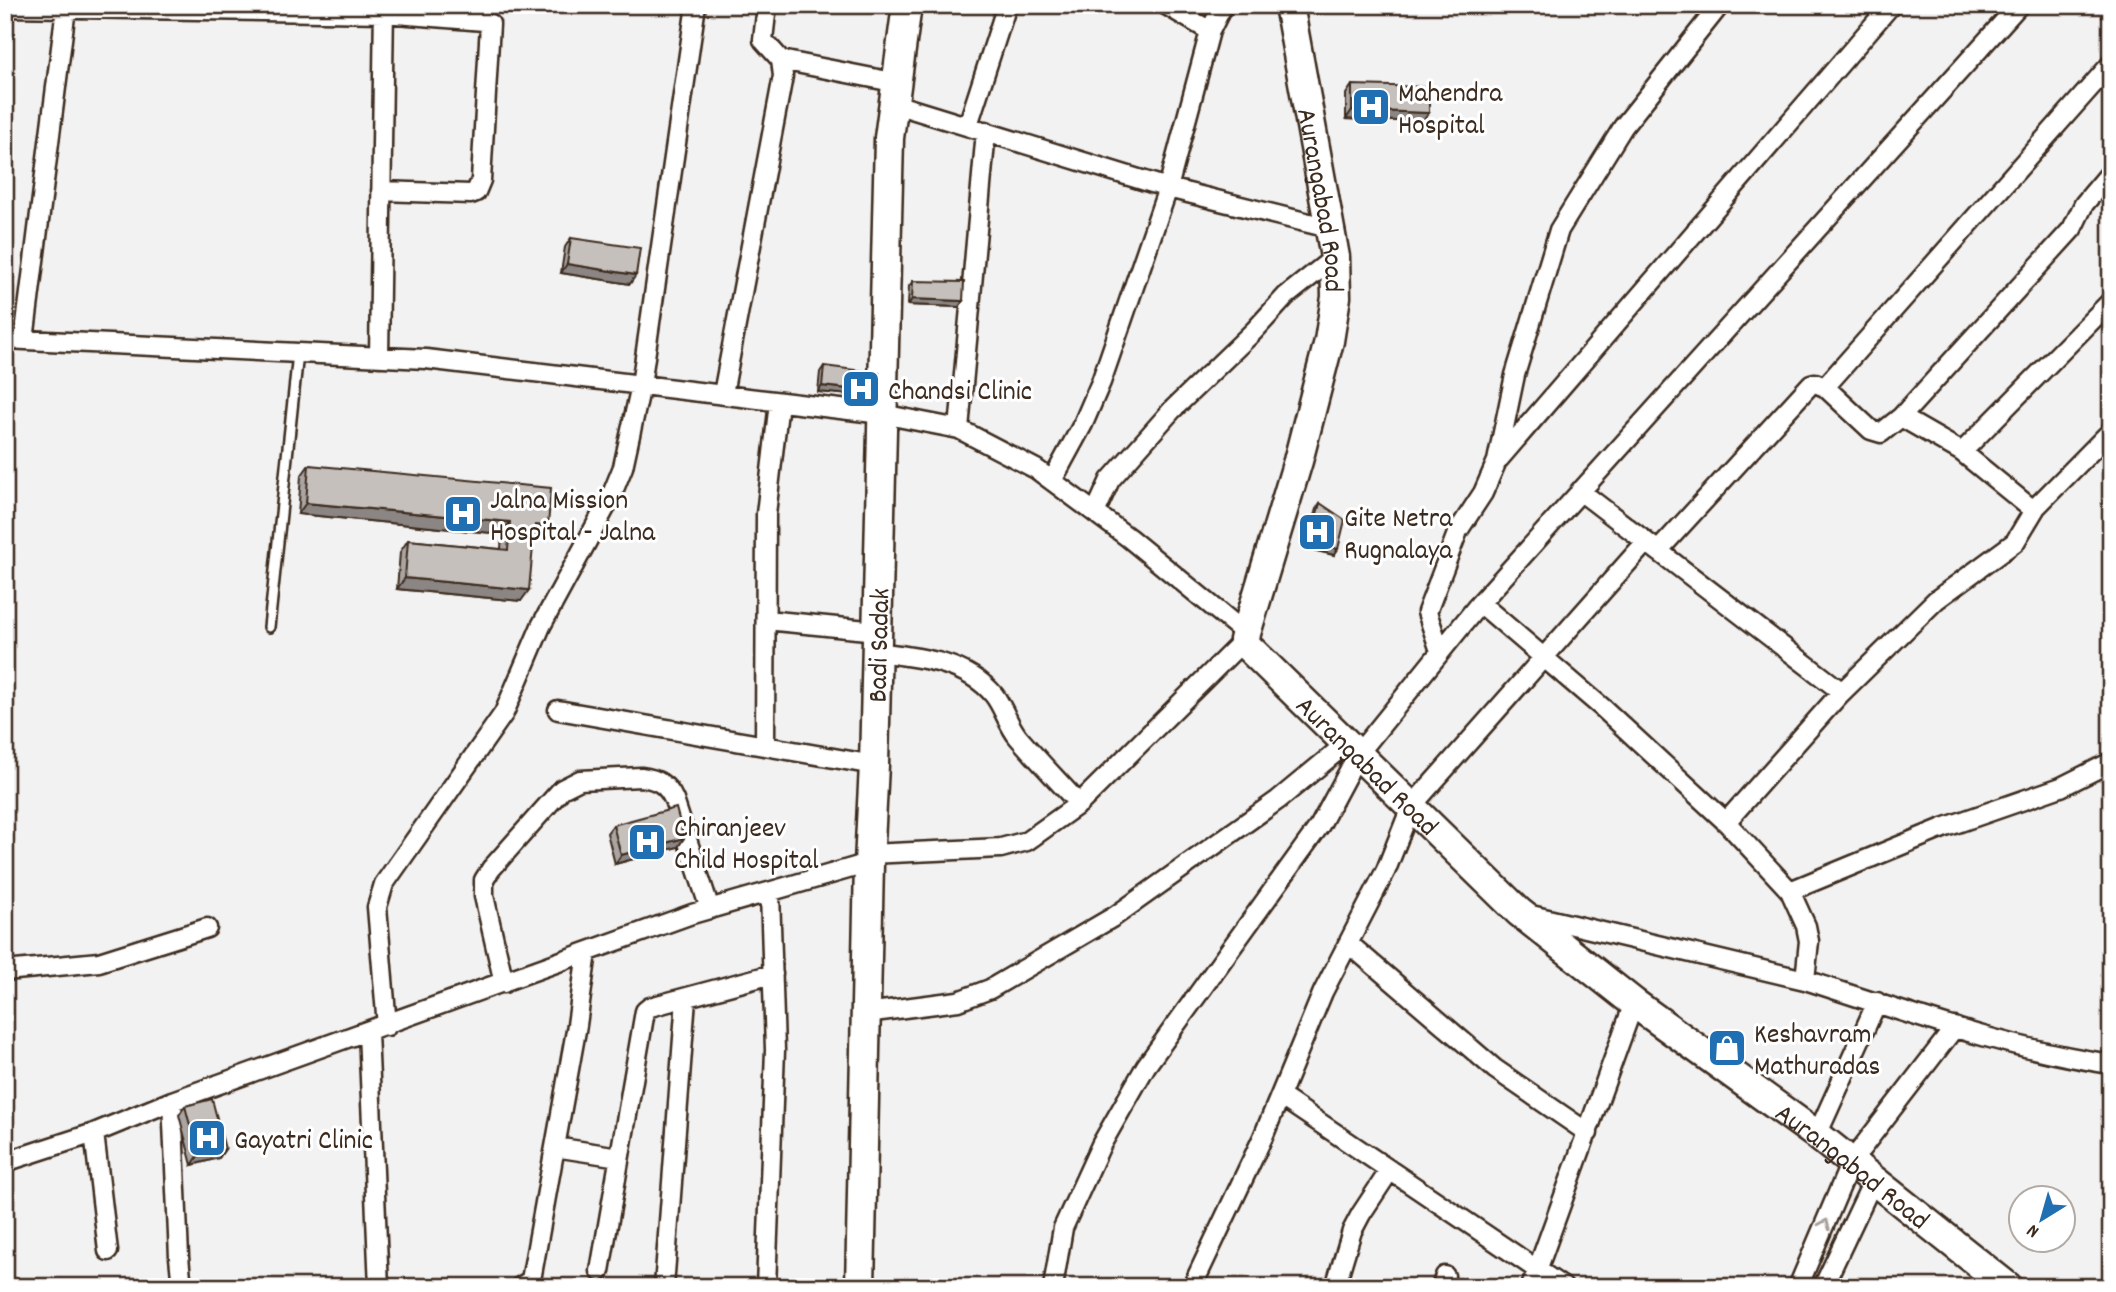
<svg xmlns="http://www.w3.org/2000/svg" width="2116" height="1292" font-family="Dekko,sans-serif">
	<style>
		.lines { fill: none; stroke-linecap: round; stroke-linejoin: round }
		.lane-casing { stroke: #3b2a1e; stroke-width: 14 }
		.street-casing { stroke: #3b2a1e; stroke-width: 23 }
		.primary-casing { stroke: #3b2a1e; stroke-width: 33 }
		.lane { stroke: #fff; stroke-width: 9 }
		.street { stroke: #fff; stroke-width: 18 }
		.primary { stroke: #fff; stroke-width: 28 }
		.wall { fill: #aaa5a3; stroke: #3b2a1e; stroke-width: 2 }
		.shaded-wall { fill: #8b8684; stroke: #3b2a1e; stroke-width: 2 }
		.building { fill: #c6c0bd; stroke: #3b2a1e; stroke-width: 2 }
		.oneway { stroke: #a79f9a }
		.labels { text-anchor: middle; stroke-width: 6; stroke-linejoin: round; paint-order: stroke }
		.poi-label { font-size: 28px; fill: #3b2a1e; stroke: #fff; text-anchor: start }
		.street-label { font-size: 28px; fill: #3b2a1e; stroke: #fff }
	</style>
	<rect width="100%" height="100%" fill="#f3f2f2"/>
	<filter id="ink" filterUnits="userSpaceOnUse"><feTurbulence type="fractalNoise" baseFrequency=".0143" numOctaves="2"/><feDisplacementMap in="SourceGraphic" scale="14" xChannelSelector="R" yChannelSelector="G"/><feConvolveMatrix kernelMatrix="1 2 1 2 8 2 1 2 1" color-interpolation-filters="sRGB"/></filter>
	<g filter="url(#ink)">
		<g class="lines">
			<defs>
				<path id="lane" d="M269,627l29,-274"/>
				<path id="street" d="M1166,5l44,26
					M5,7l379,6 100,8 6,3 -9,156 -5,12 -5,2 -90,-3
					M781,60l117,23
					M895,104l273,84 161,40
					M968,125l39,-120
					M5,339l421,20 456,55 77,15 77,40 93,69 116,95
					M24,340l42,-332
					M379,357l5,-352
					M1825,387l286,-323
					M723,394l60,-318 -2,-16 -18,-20 4,-35
					M1901,417l61,35 71,58
					M959,429l27,-298
					M1962,452l149,-151
					M1499,459l392,-454
					M1052,481l31,-57 18,-42 67,-194 42,-157 13,-26
					M1580,491l262,201
					M1095,513l15,-33 62,-70 82,-79 32,-35 49,-39
					M1658,551l153,-167 4,-1 10,4 46,43 10,3 20,-16 171,-188 12,-25 27,-32
					M1480,603l124,106 122,113 64,69 16,35 3,15 -4,39 -274,-65
					M766,620l111,11
					M1440,651l-13,-39 31,-81 25,-38 14,-32 18,-86 44,-145 64,-103 97,-122
					M876,652c41,5 90,9 118,43 10,13 14,30 24,42 20,23 41,45 61,67
					M558,710l316,55
					M765,746l1,-232 13,-112
					M1726,822l113,-127 97,-95 79,-58 21,-35 75,-76
					M869,854l132,-6 26,-7 52,-37 165,-164
					M1790,891l153,-63 118,-41 50,-25
					M1348,943l147,126 93,64
					M5,971l94,-9 108,-34
					M1805,980c101,32 201,69 306,84
					M504,983l-20,-87v-16l7,-11 71,-80 18,-9 61,-3c16,2 26,7 33,23l36,109
					M866,1013l92,-12 32,-12 125,-73 163,-116 69,-57
					M387,1026l-10,-119 7,-23 120,-171 37,-87 69,-127 13,-32 18,-82 55,-380
					M368,1032l11,255
					M1280,1096l283,191
					M172,1101l7,156 3,30
					M94,1133l14,118
					M1817,1135l60,-133
					M555,1147l64,10
					M5,1162l89,-29 78,-32 520,-187 177,-51
					M600,1271l45,-260 5,-4 123,-33
					M520,1287l11,-7 46,-255 10,-73
					M664,1287l22,-288
					M766,1287l9,-237 -5,-157
					M1053,1287l10,-59 38,-83 45,-79 174,-241 38,-71 122,-151 539,-598
					M1192,1287l71,-150 60,-145 63,-122 25,-63 235,-265
					M1335,1287l17,-56 9,-17 29,-44
					M1441,1287l4,-11
					M1531,1287l103,-284
					M1798,1287l53,-125 104,-135
					M1823,1287l51,-108"/>
				<g id="primary">
					<path id="s1" d="M1289,5l46,252 1,40 -7,44 -31,120 -54,179 4,7 271,265 115,91 183,132 191,152"/>
					<path id="s2" d="M860,1287l9,-424 5,-98 15,-627 18,-133"/>
				</g>
			</defs>
			<use href="#lane" class="lane-casing"/>
			<use href="#street" class="street-casing"/>
			<use href="#primary" class="primary-casing"/>
			<use href="#lane" class="lane"/>
			<use href="#street" class="street"/>
			<use href="#primary" class="primary"/>
		</g>
		<path class="wall" d="M2111,5v19l-9,-7z
			M1352,85l70,37 -76,-3v-25z
			M571,238l59,46 -69,-11 4,-26z
			M913,281l46,26 -51,-2 1,-19z
			M824,366l49,31 -55,-5 2,-20z
			M309,465l239,61 -8,12 -6,-1 -13,64 -124,-12 3,-37 8,-12 93,9 1,-15 -204,-20 3,-38z
			M1320,503l18,46 -4,6 -29,-7 11,-39z
			M613,825l71,13 -6,9 -63,17 -8,-31z
			M185,1106l40,43 -6,9 -27,7 -13,-50z"/>
		<path class="shaded-wall" d="M1352,110l77,3 -7,9 -76,-3z
			M567,264l69,11 -6,9 -69,-11z
			M912,299l51,2 -4,6 -51,-2z
			M822,386l55,6 -4,5 -55,-5z
			M306,503l204,19 -8,12 -204,-20z
			M535,525l13,1 -8,12 -13,-1z
			M1309,542l29,7 -4,6 -29,-7z
			M405,578l124,12 -8,11 -124,-12z
			M684,838l-6,9 -63,17 6,-9z
			M225,1149l-6,9 -27,7 6,-9z"/>
		<path class="building" d="M1352,85l77,2v26l-77,-3z
			M571,238l69,10 -4,27 -69,-11z
			M913,281l51,1 -1,19 -51,-2z
			M824,366l55,7 -2,19 -55,-6z
			M309,465l242,23 -3,38 -13,-1 -6,65 -124,-12 3,-38 100,10 2,-28 -204,-19z
			M1320,503l25,17 -7,29 -29,-7z
			M676,808l8,30 -63,17 -8,-30z
			M212,1099l13,50 -27,7 -13,-50z"/>
		<defs><path id="oneway-chevron" d="M-2-3.5L2.5 0L-2 3.5" fill="none" stroke-width="1.6" stroke-linecap="round" stroke-linejoin="round" transform="scale(1.75)"/></defs>
		<use class="oneway" href="#oneway-chevron" transform="translate(1825 1224) rotate(-67)"/>
	</g>
	<defs>
		<symbol id="hospital-square" viewBox="-11 -11 22 22"><rect x="-9" y="-9" width="18" height="18" rx="4" fill="#1f6fb2" stroke="#fff"/><path d="M-5-5h3v3.5h4V-5h3V5h-3V1.5h-4V5h-3Z" fill="#fff"/></symbol>
		<symbol id="shop-square" viewBox="-11 -11 22 22"><rect x="-9" y="-9" width="18" height="18" rx="4" fill="#1f6fb2" stroke="#fff"/><path d="M-5-2.5h2.3a2.7 3.5 0 0 1 5.4 0H5L5.5 6h-11ZM-1.5-2.5h3a1.5 2.3 0 0 0-3 0Z" fill="#fff"/></symbol>
	</defs>
	<g fill-rule="evenodd">
		<use href="#hospital-square" x="1349" y="85" width="44" height="44"/>
		<use href="#hospital-square" x="839" y="367" width="44" height="44"/>
		<use href="#hospital-square" x="441" y="492" width="44" height="44"/>
		<use href="#hospital-square" x="1295" y="510" width="44" height="44"/>
		<use href="#hospital-square" x="625" y="820" width="44" height="44"/>
		<use href="#shop-square" x="1705" y="1026" width="44" height="44"/>
		<use href="#hospital-square" x="185" y="1116" width="44" height="44"/>
	</g>
	<g class="labels">
		<g class="poi-label">
			<text x="1398" y="101">Mahendra<tspan x="1398" dy="32">Hospital</tspan></text>
			<text x="888" y="399">Chandsi Clinic</text>
			<text x="490" y="508">Jalna Mission<tspan x="490" dy="32">Hospital - Jalna</tspan></text>
			<text x="1344" y="526">Gite Netra<tspan x="1344" dy="32">Rugnalaya</tspan></text>
			<text x="674" y="836">Chiranjeev<tspan x="674" dy="32">Child Hospital</tspan></text>
			<text x="1754" y="1042">Keshavram<tspan x="1754" dy="32">Mathuradas</tspan></text>
			<text x="234" y="1148">Gayatri Clinic</text>
		</g>
		<g class="street-label">
			<text dy="10" stroke="none"><textPath href="#s1" startOffset="198">Aurangabad Road</textPath></text>
			<text dy="10" stroke="none"><textPath href="#s2" startOffset="642">Badi Sadak</textPath></text>
			<text dy="10" stroke="none"><textPath href="#s1" startOffset="828">Aurangabad Road</textPath></text>
			<text dy="10" stroke="none"><textPath href="#s1" startOffset="1458">Aurangabad Road</textPath></text>
		</g>
	</g>
	<rect width="2116" height="1292" fill="none" stroke="#fff" stroke-width="28"/>
	<rect x="14" y="14" width="2088" height="1264" fill="none" stroke="#3b2a1e" stroke-width="2.5" filter="url(#ink)"/>
	<g transform="translate(2042 1219) rotate(217)"><circle r="33" fill="#ffffff" stroke="#b1aaa5" stroke-width="2"/>
	<path d="M0-5L12 26L0 18L-12 26Z" fill="#1f6fb2"/>
	<text y="-10" font-size="19" font-weight="bold" text-anchor="middle" fill="#3b2a1e">N</text>
	</g>
</svg>
